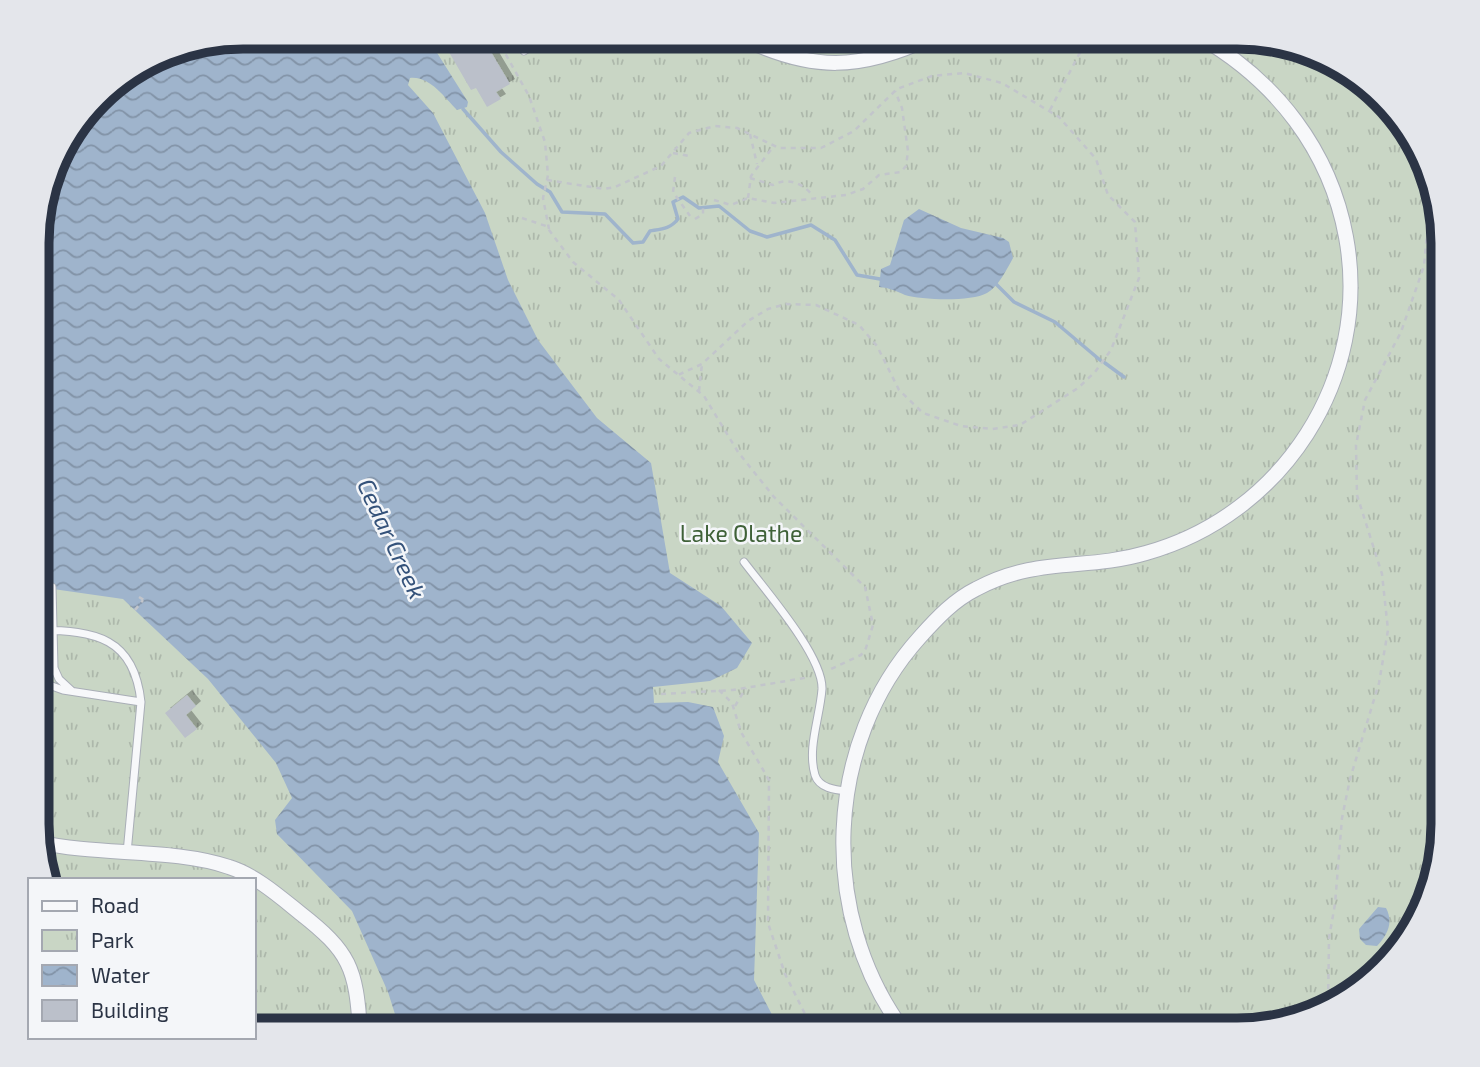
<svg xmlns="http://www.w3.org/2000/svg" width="1480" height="1067" font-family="'Exo 2',sans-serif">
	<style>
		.park { fill: url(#park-tufts) }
		.water { fill: url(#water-waves) }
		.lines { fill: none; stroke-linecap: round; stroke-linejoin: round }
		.stream { stroke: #9fb4cc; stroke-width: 3.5 }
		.building { fill: #bbc0ca; filter: url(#shadow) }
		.service-casing { stroke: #a9aeb7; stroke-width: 9 }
		.minor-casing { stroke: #a9aeb7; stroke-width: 16 }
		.path { stroke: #c2c5cb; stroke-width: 2.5; stroke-dasharray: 5 5; stroke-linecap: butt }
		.service { stroke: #f7f8fa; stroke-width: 7 }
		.minor { stroke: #f7f8fa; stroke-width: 14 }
		.labels { text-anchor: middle; stroke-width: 5; stroke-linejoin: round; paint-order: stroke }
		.park-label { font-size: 23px; fill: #3f6138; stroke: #f4f6f9 }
		.water-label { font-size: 24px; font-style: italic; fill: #34527a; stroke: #f4f6f9 }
		.rim { fill: none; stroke: #2b3445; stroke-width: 9 }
	</style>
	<defs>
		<pattern id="park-tufts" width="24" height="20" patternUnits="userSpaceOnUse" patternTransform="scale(1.75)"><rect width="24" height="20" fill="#c9d6c5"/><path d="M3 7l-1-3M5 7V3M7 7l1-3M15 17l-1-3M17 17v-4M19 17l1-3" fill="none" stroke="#adb8ab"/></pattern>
		<pattern id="water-waves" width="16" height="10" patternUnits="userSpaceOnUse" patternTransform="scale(1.75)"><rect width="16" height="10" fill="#9fb4cc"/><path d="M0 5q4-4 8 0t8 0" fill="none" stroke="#8293a7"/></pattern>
		<filter id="shadow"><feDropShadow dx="5" dy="-5" stdDeviation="0" flood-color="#0004"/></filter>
	</defs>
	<rect width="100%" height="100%" fill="#e4e7ec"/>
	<path class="park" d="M243,37h1007l66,15 47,28 59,71 21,79v607l-15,66 -28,47 -71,59 -91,21h-984v-150h-206l-10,-29 1,-635 25,-76 43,-52 69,-40z"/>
	<path class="water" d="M243,37h158l7,9 15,-7 11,9 34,54 -1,5 -10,3c-13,-13 -27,-34 -47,-32l-2,7 25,28 52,100 23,67 30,60 59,78 54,45 19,110 51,33 31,37 -15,25 -27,13 -57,6 1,16 34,-1 25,5 11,29 -6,26 41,71 -5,147 26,50h-380l-12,-38 -36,-81 -75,-77 -2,-14 17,-22 -16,-35 -68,-84 -85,-80 -84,-12v-371l25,-76 43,-52 69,-40z
		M919,209l42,19 42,10 6,4 4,16c-6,11 -15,29 -26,35 -16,9 -65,7 -82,2 -9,-4 -15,-7 -26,-8l2,-18 9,-4 14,-45z
		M1378,907l8,1c8,15 1,27 -9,38l-11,-1 -6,-6 -1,-10z"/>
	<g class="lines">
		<path class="stream" d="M463,109l38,43 36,32 13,8 12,20 43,2 28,29 10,-1 7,-11c12,-2 20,-2 28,-12l-5,-17 10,-5 16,11 20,-2 31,25 17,6 44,-12 24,15 22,35 23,4
			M996,284l18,18 41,20 45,38
			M1105,363l19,14"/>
	</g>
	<path class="building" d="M463,37h19l28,47 -14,8 5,7 -14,8 -11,-19 -5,2 -25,-43z
		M187,695l9,11 -10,9 11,14 -12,9 -20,-25z"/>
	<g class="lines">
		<defs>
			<path id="service" d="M524,51l21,-14
				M744,562c22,29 79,94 78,127 -2,28 -15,59 -7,86 4,13 20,15 32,16
				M52,587l2,81 5,11 13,12
				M38,681l25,9 78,12c-7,-65 -46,-71 -102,-72
				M127,853l14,-151"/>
			<path id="minor" d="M740,37c72,35 120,34 192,0
				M38,842c60,14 135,6 191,25 26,8 50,29 71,46 50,39 56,55 60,117
				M903,1030c-85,-116 -79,-287 17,-393 17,-19 34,-37 56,-48 62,-33 109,-18 170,-36 137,-38 226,-175 200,-316 -16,-87 -70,-156 -146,-200"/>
		</defs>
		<use href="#service" class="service-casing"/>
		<use href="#minor" class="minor-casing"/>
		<path class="path" d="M496,37l33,59 16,46 3,33 -5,23 6,31
			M1050,110l38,-73
			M750,134l7,30
			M673,153l16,3
			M675,177l-2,15 17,24
			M750,178l23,7c15,-8 30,-2 40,11
			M547,180l57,9 11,-2 46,-21 28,-33 26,-7 22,2 42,20h42l33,-17 43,-42 35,-13 32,-3 38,10 57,34 37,42 12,36 27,27 4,56 -28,72 -16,22 -17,16 -58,37 -28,4 -31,-3 -38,-13 -24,-23 -22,-44 -18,-21 -43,-20 -30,-1 -18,5 -20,12 -46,43 -24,11
			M748,198l3,-22 22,-29
			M714,200l17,5 17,-7 26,5 72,-8 17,-6 16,-14 22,-3 5,-6 2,-15 -6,-43 -7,-17
			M522,218l24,8 27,36 46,38 40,59 45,37 34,56 36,45 91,90 8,38 -7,23 -5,7 -32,15
			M695,219l8,-5v-9
			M699,391l3,-27
			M139,597l8,5
			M135,610l8,-10
			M719,690l13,13 9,29 28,48 -1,143 17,51 28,56
			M661,694l72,-4 77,-13
			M735,706l11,-18
			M1328,1009l1,-71 6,-34 7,-86 8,-39 29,-96 9,-53 -6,-56 -25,-79 -1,-50 9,-45 36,-68 23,-66 5,-54 -6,-58"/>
		<use href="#service" class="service"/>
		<use href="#minor" class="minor"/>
	</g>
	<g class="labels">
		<g class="park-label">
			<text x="741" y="542">Lake Olathe</text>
		</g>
		<g class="water-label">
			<text transform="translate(391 539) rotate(65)" y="8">Cedar Creek</text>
		</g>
	</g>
	<path d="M0 0H1480V1067H0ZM243 49H1237A194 194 0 0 1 1431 243V824A194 194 0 0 1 1237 1018H243A194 194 0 0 1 49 824V243A194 194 0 0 1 243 49Z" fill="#e4e6eb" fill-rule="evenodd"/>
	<path class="rim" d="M243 49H1237A194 194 0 0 1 1431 243V824A194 194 0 0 1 1237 1018H243A194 194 0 0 1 49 824V243A194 194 0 0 1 243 49Z"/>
	<rect x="28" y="878" width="228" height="161" fill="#f4f6f9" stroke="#a4a8b1" stroke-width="2"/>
	<rect x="42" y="901" width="35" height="10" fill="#f7f8fa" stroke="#a4a8b1" stroke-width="2"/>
	<text x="91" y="913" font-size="21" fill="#2b3445">Road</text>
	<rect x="42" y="930" width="35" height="21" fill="url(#park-tufts)" stroke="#a4a8b1" stroke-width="2"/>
	<text x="91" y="948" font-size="21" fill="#2b3445">Park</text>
	<rect x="42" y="965" width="35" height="21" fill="url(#water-waves)" stroke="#a4a8b1" stroke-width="2"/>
	<text x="91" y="983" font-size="21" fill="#2b3445">Water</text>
	<rect x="42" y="1000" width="35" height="21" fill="#bbc0ca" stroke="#a4a8b1" stroke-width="2"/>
	<text x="91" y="1018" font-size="21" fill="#2b3445">Building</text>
</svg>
